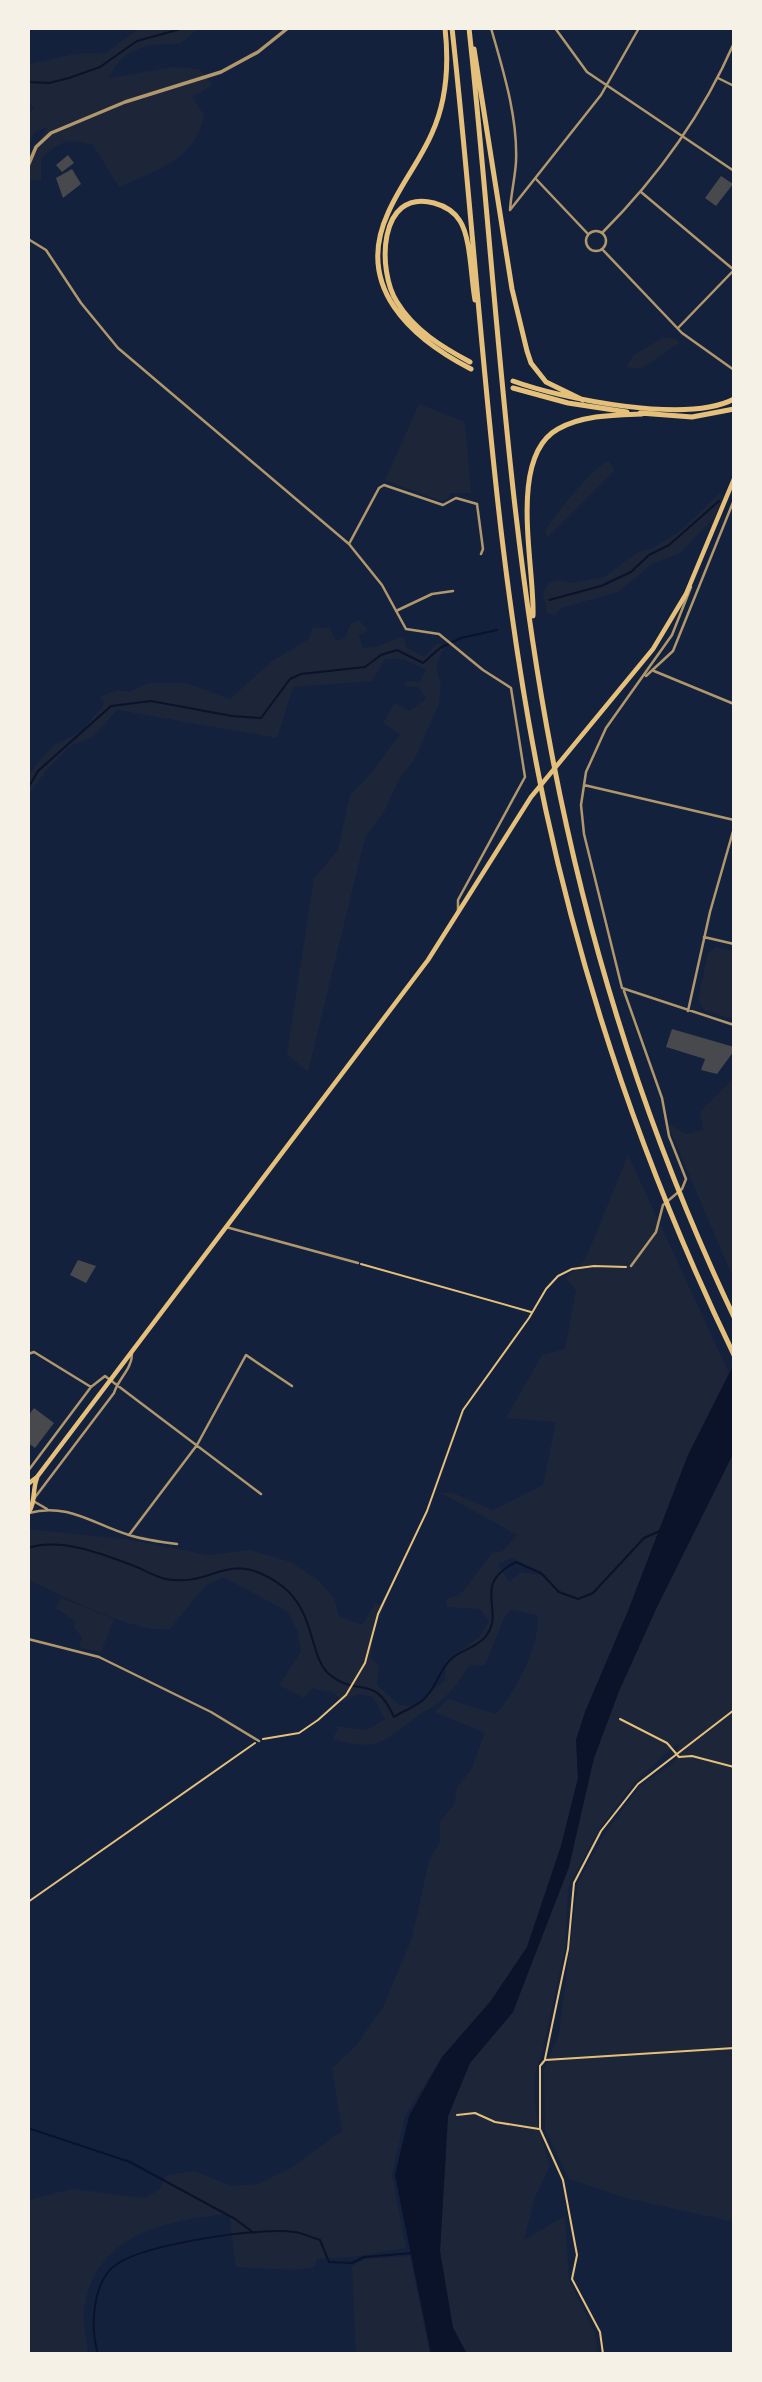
<svg xmlns="http://www.w3.org/2000/svg" width="762" height="2382" font-family="Ubuntu,sans-serif">
	<style>
		.green { fill: #1d2539; fill-rule: evenodd }
		.water { fill: #0b132b }
		.lines { fill: none; stroke-linecap: round; stroke-linejoin: round }
		.stream { stroke: #0b132b; stroke-width: 2 }
		.building { fill: #48494c }
		.path { stroke: #e5c07b; stroke-width: 2 }
		.minor { stroke: #b1986c; stroke-width: 2.5 }
		.tertiary { stroke: #b1986c; stroke-width: 3.5 }
		.secondary { stroke: #e5c07b; stroke-width: 4.5 }
		.motorway { stroke: #e5c07b; stroke-width: 5 }
	</style>
	<rect width="100%" height="100%" fill="#14213d"/>
	<path class="green" d="M140,28h59l-19,16c-29,-2 -59,4 -71,34l64,-11 26,2 14,16 -21,12 12,18c-8,45 -48,55 -85,72l-26,-42c-26,-7 -33,-4 -52,14v21h-13v-20l20,-33 -12,4 -8,11v-28l6,-6 -6,-8v-36c26,-4 51,-15 76,-10z
		M663,337l13,2 3,4 -38,26 -15,-2 7,-11z
		M419,404l46,18 6,71h-21l-2,6 -7,2 -56,-21z
		M609,461l6,9 -68,68 -2,-7c9,-15 49,-66 64,-70z
		M719,494h4l-8,23 -35,36 -28,11 -34,28 -57,16 -6,8 -8,-4 -4,-19 6,-10 8,-3 14,3 33,-6 34,-25 13,-3 29,-18z
		M359,620l9,10 -9,5 4,13 13,-1 28,-11 2,11 18,10 14,-14 6,3 -8,21 5,18 -2,19 -25,56 -15,19 -14,31 -20,28 -57,234 -21,-18 27,-176 24,-28 12,-55 23,-24 27,-37 -17,-11 12,-20 14,8 17,-12 -7,-12 -15,-1 3,-5 13,1 6,-12 -23,-11h-18l-13,22 -79,6 -16,51 -160,-28 -24,27 -23,9 -21,21 -21,28v-17l8,-13 18,-20 28,-14 22,-27 -4,-7 17,-7 13,2 18,-9h38l44,16 42,-38 37,-22 4,-12 17,1 6,13 9,-3 6,-15z
		M716,947l18,4v68l-29,-8 -7,-11 10,-47z
		M734,1078v202l-67,-157 19,11 17,-4 -3,-18z
		M628,1155l101,218 -41,82 -60,156 -43,101 -9,28 2,38 -17,68 -34,101 -37,55 -48,55 -37,59 -13,59 14,73 -54,9 -35,2 -2,8 -22,3 -57,-3 -7,-53c-64,6 -135,21 -145,96 -2,14 3,30 4,44h-60v-154l44,-11 73,9 15,-9 6,-14 28,-4 38,15 26,-2 31,-15 53,-38 -10,-63 24,-22 27,-39 29,-69 17,-77 11,-19v-21l14,-16 3,-18 14,-17 14,-37 -50,-21 13,-13 47,15c18,-15 48,-76 42,-99l-26,-5 -6,6 -20,49 -16,1c-7,10 -14,22 -23,30 -9,10 -21,14 -31,22 -34,26 -39,33 -83,21l6,-9 -3,-4 32,4 18,-11 -12,-22 -15,-3 -14,8 -12,-10 -20,-4 -8,10 -25,-13 22,-33 -4,-22 -10,-19 -64,-34 -19,10 -34,42c-36,5 -104,-32 -139,-48l-3,1v-53l96,10 85,16 41,-5 41,12 27,18 16,18 5,18 23,9 13,-21 10,1 -12,28 -2,26 8,7 -2,19 22,20 16,1 30,-26 1,-19 33,-24 10,-16 -9,-12 -33,-2 -1,-8 14,-4 32,-42 11,-2 14,-16 -76,-42h12l40,17 50,-25 13,-63 -50,-4 36,-63 23,-6 11,-58 -10,-13 20,-20zM512,1558l35,18 -26,-4 -12,10 -11,-18z
		M734,1452v770l-108,-24 -57,-19 -24,-49 -1,-60 15,-36 19,-151 26,-48 36,-49 35,-24 4,-20 -43,39 -36,47 -27,50 -5,10 -3,61 -24,108c-16,30 -1,79 9,109l-15,31 -11,43 41,-24 4,64 26,53 3,21h-131l-14,-26 -13,-77 8,-135 22,-53 43,-51 67,-201 14,-53 25,-67 38,-84z
		M61,1598l53,21 -13,33 -22,-5 3,-10 -8,-9 1,-7 -19,-13z
		M410,2256l20,98h-74l-4,-88 13,-7z"/>
	<path class="water" d="M734,1364v88l-77,155 -38,84 -25,67 -25,109 -56,145 -43,51 -22,53 -8,135 13,77 14,26h-36l-36,-179 14,-59 33,-59 48,-55 37,-55 34,-101 17,-68 -2,-38 9,-28 43,-101 60,-156z"/>
	<g class="lines">
		<path class="stream" d="M28,82l21,1 20,-5 31,-11 37,-26 47,-13
			M549,600l52,-14 30,-14 18,-17 20,-10 50,-44
			M28,788l10,-17 73,-65 40,-5 81,15 29,2 29,-39 11,-5 64,-7 16,-12 16,-5 26,13 17,-15 21,-10 36,-8
			M28,1548c34,-11 77,7 109,19 9,4 19,10 29,12 49,9 62,-33 116,7 34,26 27,71 47,88 30,25 45,-2 65,43 9,-6 21,-10 29,-17 12,-10 16,-29 27,-40 10,-10 27,-12 36,-24 20,-26 -16,-51 30,-74l25,11 18,19 19,7 15,-6 51,-55 16,-7
			M28,2128l102,34 105,57 19,14
			M98,2354c-8,-26 -6,-74 19,-90 29,-20 142,-37 178,-32 8,1 17,6 25,8l9,22 23,1 12,-6 49,-4"/>
	</g>
	<path class="building" d="M68,155l6,8 -12,9 -6,-7z
		M72,169l9,15 -18,14 -7,-20z
		M721,176l12,8 -17,22 -11,-8z
		M672,1029l62,18v4l-17,23 -16,-4 4,-11 -39,-12z
		M78,1260l18,6 -10,17 -16,-8z
		M34,1408l20,15 -19,25 -7,-5v-27z"/>
	<g class="lines">
		<path class="path" d="M361,1264l170,48
			M620,1719l47,24 12,14 13,-1 42,11
			M263,1739l36,-6 19,-13 28,-25 19,-32 13,-49 49,-103 36,-101 66,-92 17,-29 12,-13 14,-7 22,-3 32,1
			M28,1902l227,-159
			M545,2059l23,-110 6,-66 27,-52 37,-47 96,-74
			M457,2115l18,-2 20,9 44,7
			M603,2354l-3,-22 -28,-53 5,-24 -14,-75 -23,-51v-63l5,-6 189,-12"/>
		<path class="minor" d="M491,28c12,42 27,89 25,134 -1,16 -5,32 -6,48
			M555,28l32,44 147,99
			M718,78l16,8
			M536,179l52,55
			M641,192l93,78
			M510,210l91,-115 38,-67
			M586 241a10 10 0 1 1 20 0a10 10 0 1 1-20 0Z
			M602,233c55,-55 101,-119 132,-190
			M28,239l18,11 35,53 37,45 231,196 33,41 24,44 33,5 44,36 28,18 14,89 -67,123v10
			M602,249l80,84 52,37
			M678,328l56,-58
			M349,544l30,-56 5,-3 59,20 13,-7 21,6 6,45 -2,5
			M691,587l-19,48 -66,93 -20,44 -5,33 3,29 38,154 112,37
			M396,611l36,-17 21,-3
			M654,671l80,33
			M646,676l27,-25 61,-151
			M584,785l150,35
			M704,937l30,7
			M624,991l38,107 7,38 17,43 -4,10 -19,16 -7,27 -25,34
			M688,1011l22,-99 24,-84
			M226,1227l132,36
			M28,1354l6,-2 57,35
			M28,1471l63,-84 14,-11 156,118
			M33,1500l81,-107c4,-14 18,-24 18,-39
			M35,1502l12,7
			M29,1513c38,-11 66,12 100,22 16,5 32,7 48,9
			M129,1535l68,-90 49,-90 46,31
			M28,1639l71,18 112,55 48,29"/>
		<path class="tertiary" d="M28,166l8,-19 15,-14 74,-31 96,-30 37,-20 30,-24"/>
		<path class="secondary" d="M28,1484l9,-7 391,-517 103,-163 122,-148 33,-55 48,-115
			M28,1513c8,-10 4,-23 9,-35"/>
		<path class="motorway" d="M445,28c4,36 2,72 -13,105 -12,28 -32,52 -44,80 -34,74 23,125 83,156
			M452,28c29,261 39,526 94,783 41,189 104,370 188,544
			M469,28c26,242 37,487 83,727 37,194 97,383 182,562
			M474,49l38,240 15,62 4,12 15,19 37,18
			M470,362c-28,-15 -56,-32 -73,-60 -20,-31 -19,-114 37,-99 11,3 20,8 26,18 11,17 11,58 15,79
			M513,381c49,18 174,43 221,18
			M513,388l55,15 59,9
			M640,413l52,4 42,-8
			M533,616c2,-49 -26,-159 25,-187 25,-14 56,-14 84,-15"/>
	</g>
	<rect width="762" height="2382" fill="none" stroke="#f6f1e7" stroke-width="60"/>
</svg>
